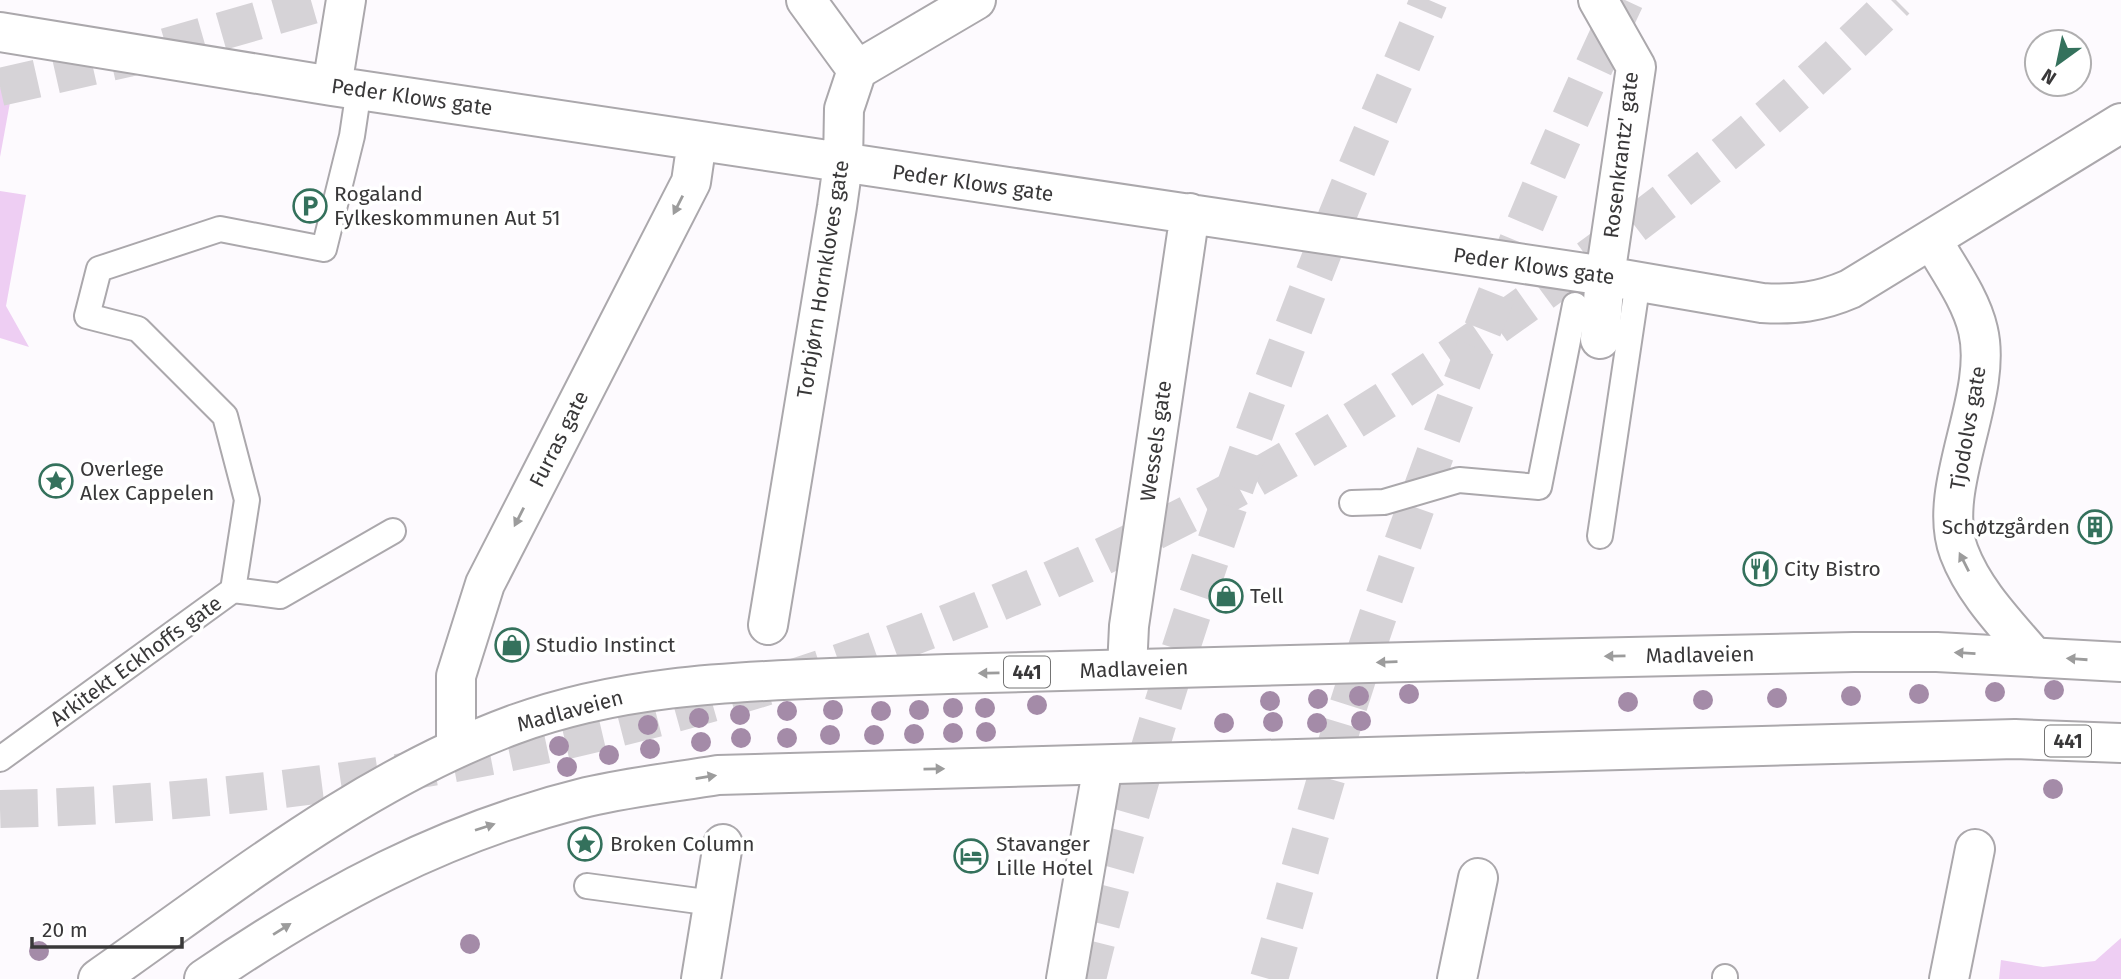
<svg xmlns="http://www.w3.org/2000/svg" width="2121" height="979" font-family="'Fira Sans',sans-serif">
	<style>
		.park { fill: #eecef3 }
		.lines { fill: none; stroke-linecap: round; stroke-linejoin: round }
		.trunk-tunnel { stroke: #d6d3d7; stroke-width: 38; stroke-dasharray: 38 19; stroke-linecap: butt }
		.motorway-tunnel { stroke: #d6d3d7; stroke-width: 38; stroke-dasharray: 38 19; stroke-linecap: butt }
		.service-casing { stroke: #aba8ac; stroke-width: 28 }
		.minor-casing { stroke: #aba8ac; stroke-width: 42 }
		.secondary-casing { stroke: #aba8ac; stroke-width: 42 }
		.primary-casing { stroke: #aba8ac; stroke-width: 42 }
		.service { stroke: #fff; stroke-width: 24 }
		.minor { stroke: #fff; stroke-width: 38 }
		.secondary { stroke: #fff; stroke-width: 38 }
		.primary { stroke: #fff; stroke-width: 38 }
		.tree { fill: #a48ba8 }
		.oneway { fill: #9c9c9c }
		.labels { text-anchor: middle; stroke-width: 7; stroke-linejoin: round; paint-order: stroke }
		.shield { fill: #fff; stroke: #747474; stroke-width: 2 }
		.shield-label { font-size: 19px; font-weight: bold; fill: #393839 }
		.street-label { font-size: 21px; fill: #393839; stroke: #fff }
		.poi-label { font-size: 21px; fill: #393839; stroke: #fff; text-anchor: start }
	</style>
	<rect width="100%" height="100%" fill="#fdfafe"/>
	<path class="park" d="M13,86l-13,71v-69z
		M0,191l26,4 -20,111 23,41 -29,-9z
		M2121,938v41h-122l2,-19 42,7 52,-6z"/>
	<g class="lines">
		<path class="trunk-tunnel" d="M0,87l128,-29 202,-58
			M0,809c429,-9 854,-113 1232,-318 116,-63 225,-135 330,-213 118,-85 231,-175 334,-278"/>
		<path class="motorway-tunnel" d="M1087,979c61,-250 145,-496 239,-735 32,-82 69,-163 103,-244
			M1269,979c34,-119 66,-238 106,-355 72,-212 154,-422 250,-624"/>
		<defs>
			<path id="service" d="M1352,503l32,-1 75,-22 80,7 36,-182
				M1600,536l38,-255
				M233,590l47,6 113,-65
				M0,759l233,-169 14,-90 -22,-84 -87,-87 -51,-13 12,-47 121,-40 104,20 28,-113 7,-47
				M587,886l126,17
				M1725,979v-2"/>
			<path id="minor" d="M806,0l51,70
				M1598,0l38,67 -31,209 -5,63
				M0,32l332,54 1273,190 157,27c33,2 58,-1 88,-14l271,-166
				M332,86l14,-86
				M1932,240c16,28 39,59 46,90 16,66 -43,159 -19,222 15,40 47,72 74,104
				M768,625l69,-418 6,-43 1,-55 13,-39 119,-70
				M1127,669l2,-43 61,-413
				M456,748v-72l29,-92 206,-402 6,-41
				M701,979l22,-135
				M1457,979l21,-101
				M1949,979l26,-130"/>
			<path id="secondary" d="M1066,979l37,-214"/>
			<path id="primary" d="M98,979c132,-92 263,-198 415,-254 103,-38 210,-43 318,-47 77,-3 153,-5 230,-7 264,-7 529,-14 793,-19h83l184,10
				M204,979c120,-82 240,-147 383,-182 43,-10 88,-15 131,-22l1297,-36 106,4"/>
		</defs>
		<use href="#service" class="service-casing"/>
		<use href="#minor" class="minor-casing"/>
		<use href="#secondary" class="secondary-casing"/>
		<use href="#primary" class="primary-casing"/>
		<use href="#service" class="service"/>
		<use href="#minor" class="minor"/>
		<use href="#secondary" class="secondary"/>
		<use href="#primary" class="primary"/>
	</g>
	<g class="tree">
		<circle cx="2054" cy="690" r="10"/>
		<circle cx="1995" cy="692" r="10"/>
		<circle cx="1409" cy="694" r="10"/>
		<circle cx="1919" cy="694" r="10"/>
		<circle cx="1359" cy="696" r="10"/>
		<circle cx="1851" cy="696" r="10"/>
		<circle cx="1777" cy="698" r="10"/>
		<circle cx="1318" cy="699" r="10"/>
		<circle cx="1703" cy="700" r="10"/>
		<circle cx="1270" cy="701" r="10"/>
		<circle cx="1628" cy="702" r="10"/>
		<circle cx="1037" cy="705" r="10"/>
		<circle cx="953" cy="708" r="10"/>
		<circle cx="985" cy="708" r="10"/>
		<circle cx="833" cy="710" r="10"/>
		<circle cx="919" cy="710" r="10"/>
		<circle cx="787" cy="711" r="10"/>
		<circle cx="881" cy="711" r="10"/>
		<circle cx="740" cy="715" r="10"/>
		<circle cx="699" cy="718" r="10"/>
		<circle cx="1361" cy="721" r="10"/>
		<circle cx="1273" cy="722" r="10"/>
		<circle cx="1224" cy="723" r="10"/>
		<circle cx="1317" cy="723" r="10"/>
		<circle cx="648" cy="725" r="10"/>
		<circle cx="986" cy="732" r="10"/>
		<circle cx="953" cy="733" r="10"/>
		<circle cx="914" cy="734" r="10"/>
		<circle cx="830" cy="735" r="10"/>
		<circle cx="874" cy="735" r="10"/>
		<circle cx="741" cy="738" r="10"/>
		<circle cx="787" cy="738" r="10"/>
		<circle cx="701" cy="742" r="10"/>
		<circle cx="559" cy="746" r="10"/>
		<circle cx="650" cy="749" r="10"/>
		<circle cx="609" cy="755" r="10"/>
		<circle cx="567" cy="767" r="10"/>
		<circle cx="2053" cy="789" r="10"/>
		<circle cx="470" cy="944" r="10"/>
		<circle cx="39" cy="951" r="10"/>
	</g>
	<defs><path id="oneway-solid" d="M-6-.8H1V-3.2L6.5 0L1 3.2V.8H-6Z" transform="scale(1.75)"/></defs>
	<g class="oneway">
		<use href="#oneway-solid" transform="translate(678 205) rotate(117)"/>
		<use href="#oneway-solid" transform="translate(519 517) rotate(117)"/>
		<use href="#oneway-solid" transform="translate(1964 562) rotate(-117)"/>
		<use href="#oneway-solid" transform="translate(1965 653) rotate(-177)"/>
		<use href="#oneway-solid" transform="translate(1615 656) rotate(179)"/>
		<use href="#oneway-solid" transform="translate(2077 659) rotate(-176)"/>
		<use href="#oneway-solid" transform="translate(1387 662) rotate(178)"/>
		<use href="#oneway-solid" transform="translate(989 673) rotate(179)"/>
		<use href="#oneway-solid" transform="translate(934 769) rotate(-1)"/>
		<use href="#oneway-solid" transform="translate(706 777) rotate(-9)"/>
		<use href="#oneway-solid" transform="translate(485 827) rotate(-18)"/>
		<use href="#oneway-solid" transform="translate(282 929) rotate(-32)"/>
	</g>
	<defs>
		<symbol id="parking-ring" viewBox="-11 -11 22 22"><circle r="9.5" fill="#fff" stroke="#34715c" stroke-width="1.5"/><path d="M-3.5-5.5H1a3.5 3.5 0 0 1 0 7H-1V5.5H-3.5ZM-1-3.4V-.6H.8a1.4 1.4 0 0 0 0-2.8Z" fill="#34715c"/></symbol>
		<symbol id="sight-ring" viewBox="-11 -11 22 22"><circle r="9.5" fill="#fff" stroke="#34715c" stroke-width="1.5"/><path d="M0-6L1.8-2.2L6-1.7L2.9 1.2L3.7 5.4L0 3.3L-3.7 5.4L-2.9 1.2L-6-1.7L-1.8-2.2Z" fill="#34715c"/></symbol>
		<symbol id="building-ring" viewBox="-11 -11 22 22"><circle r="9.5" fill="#fff" stroke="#34715c" stroke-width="1.5"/><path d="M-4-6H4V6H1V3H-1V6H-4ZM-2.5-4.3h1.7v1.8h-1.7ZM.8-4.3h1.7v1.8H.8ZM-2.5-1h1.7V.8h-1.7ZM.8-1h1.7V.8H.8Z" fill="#34715c"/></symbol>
		<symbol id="restaurant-ring" viewBox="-11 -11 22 22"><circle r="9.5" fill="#fff" stroke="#34715c" stroke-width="1.5"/><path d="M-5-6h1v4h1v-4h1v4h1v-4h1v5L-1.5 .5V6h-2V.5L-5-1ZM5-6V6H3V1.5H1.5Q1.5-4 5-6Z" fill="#34715c"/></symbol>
		<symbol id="shop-ring" viewBox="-11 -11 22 22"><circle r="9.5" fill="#fff" stroke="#34715c" stroke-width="1.5"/><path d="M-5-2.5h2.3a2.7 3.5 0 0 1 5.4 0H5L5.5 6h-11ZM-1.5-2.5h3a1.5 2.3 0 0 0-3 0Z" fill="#34715c"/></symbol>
		<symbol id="hotel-ring" viewBox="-11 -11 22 22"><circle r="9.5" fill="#fff" stroke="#34715c" stroke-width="1.5"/><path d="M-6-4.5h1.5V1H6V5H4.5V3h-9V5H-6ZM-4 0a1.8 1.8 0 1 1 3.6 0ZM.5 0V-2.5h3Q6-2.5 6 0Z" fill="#34715c"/></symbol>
	</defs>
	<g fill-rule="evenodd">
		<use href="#parking-ring" x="291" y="187" width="38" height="38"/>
		<use href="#sight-ring" x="37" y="462" width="38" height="38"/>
		<use href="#building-ring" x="2076" y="508" width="38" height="38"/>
		<use href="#restaurant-ring" x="1741" y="550" width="38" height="38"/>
		<use href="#shop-ring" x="1207" y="577" width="38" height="38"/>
		<use href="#shop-ring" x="493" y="626" width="38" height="38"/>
		<use href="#sight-ring" x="566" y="825" width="38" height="38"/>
		<use href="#hotel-ring" x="952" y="837" width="38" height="38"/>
	</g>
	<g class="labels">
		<g class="shield">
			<rect x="1004" y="656.5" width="46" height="31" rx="5"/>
			<rect x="2045" y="725.5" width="46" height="31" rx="5"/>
		</g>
		<g class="shield-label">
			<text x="1027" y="679">441</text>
			<text x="2068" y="748">441</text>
		</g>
		<g class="street-label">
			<text transform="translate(412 97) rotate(8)" y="7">Peder Klows gate</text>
			<text transform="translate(1621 155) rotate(-83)" y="7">Rosenkrantz' gate</text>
			<text transform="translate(973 183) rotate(8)" y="7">Peder Klows gate</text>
			<text transform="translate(1534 266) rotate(8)" y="7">Peder Klows gate</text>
			<text transform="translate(823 279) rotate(-81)" y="7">Torbjørn Hornkloves gate</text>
			<text transform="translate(1968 428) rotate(-80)" y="7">Tjodolvs gate</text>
			<text transform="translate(559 439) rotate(-63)" y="7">Furras gate</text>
			<text transform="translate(1156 441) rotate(-82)" y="7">Wessels gate</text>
			<text transform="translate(1700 655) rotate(-1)" y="7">Madlaveien</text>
			<text transform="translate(136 661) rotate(-36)" y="7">Arkitekt Eckhoffs gate</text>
			<text transform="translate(1134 669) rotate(-2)" y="7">Madlaveien</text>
			<text transform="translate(570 711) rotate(-15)" y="7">Madlaveien</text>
		</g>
		<g class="poi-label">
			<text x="334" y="201">Rogaland<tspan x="334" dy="24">Fylkeskommunen Aut 51</tspan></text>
			<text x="80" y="476">Overlege<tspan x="80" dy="24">Alex Cappelen</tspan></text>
			<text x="2070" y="534" text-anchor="end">Schøtzgården</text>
			<text x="1784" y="576">City Bistro</text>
			<text x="1250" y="603">Tell</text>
			<text x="536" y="652">Studio Instinct</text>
			<text x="610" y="851">Broken Column</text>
			<text x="996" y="851">Stavanger<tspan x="996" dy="24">Lille Hotel</tspan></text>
		</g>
	</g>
	<g transform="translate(2058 63) rotate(213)"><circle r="33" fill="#ffffff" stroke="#b0afb0" stroke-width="2"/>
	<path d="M0-5L12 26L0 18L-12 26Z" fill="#34715c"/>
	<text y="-10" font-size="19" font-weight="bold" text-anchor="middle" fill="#393839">N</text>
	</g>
	<path d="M32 937v10h150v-10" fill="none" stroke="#393839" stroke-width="3.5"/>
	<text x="42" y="937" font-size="21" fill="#393839" stroke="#ffffff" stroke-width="5" paint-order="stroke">20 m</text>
</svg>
